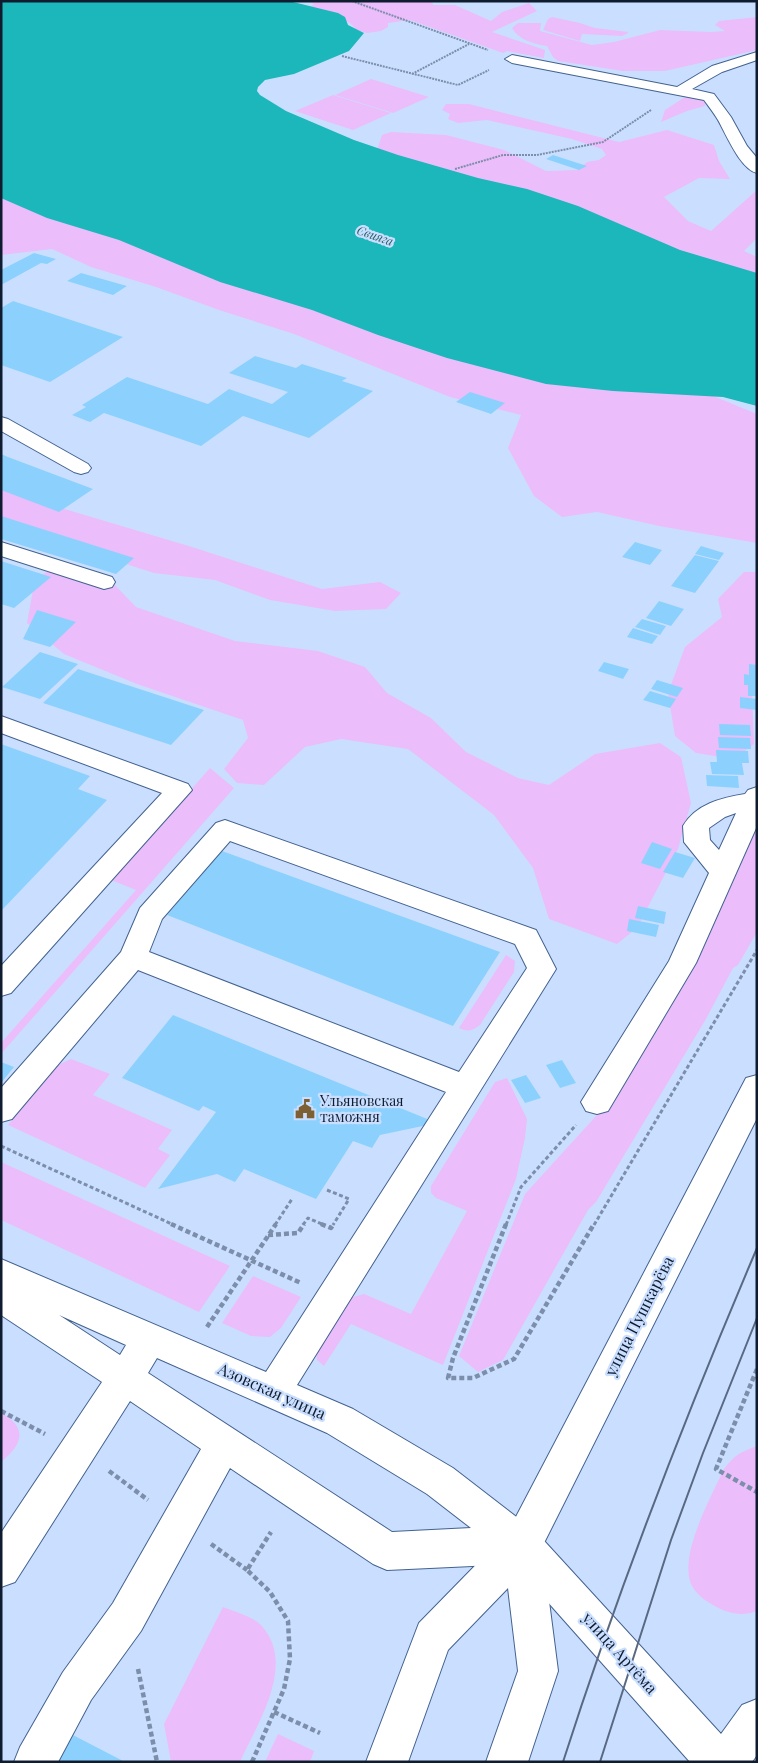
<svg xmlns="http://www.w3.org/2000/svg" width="758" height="1763" font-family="'Playfair Display',serif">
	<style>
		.green { fill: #ebbdfa }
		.water { fill: #1cb7bb }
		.building { fill: #8cd1fd }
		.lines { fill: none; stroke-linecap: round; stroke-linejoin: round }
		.minor-casing { stroke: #43628f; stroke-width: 2 }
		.major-casing { stroke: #43628f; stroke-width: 2 }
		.path-far2 { stroke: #7c8ea9; stroke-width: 2; stroke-dasharray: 2 1; stroke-linecap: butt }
		.path-far1 { stroke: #7c8ea9; stroke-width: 3; stroke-dasharray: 4 2.5; stroke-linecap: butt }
		.path { stroke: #7c8ea9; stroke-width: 4.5; stroke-dasharray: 5 3; stroke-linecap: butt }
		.minor { fill: #fff; fill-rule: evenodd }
		.major { fill: #fff; fill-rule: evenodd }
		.tram { stroke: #596982; stroke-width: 2 }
		.labels { text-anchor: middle; stroke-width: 4.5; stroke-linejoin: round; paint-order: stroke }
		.far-water-label { font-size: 12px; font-style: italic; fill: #235c5d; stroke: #cadfff }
		.poi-label { font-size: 14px; fill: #0f1c2f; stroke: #cadfff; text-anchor: start }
		.near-street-label { font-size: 16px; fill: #0f1c2f; stroke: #cadfff }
	</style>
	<rect width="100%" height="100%" fill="#cadfff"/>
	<path class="green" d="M307,1h125l1,4h22l36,16 11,-9 27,-9 8,8 -45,21 53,18 -1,8 -37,-7 -4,2 -93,-33 -22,3v4l-7,4 -14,2 -10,-3 -7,-7 -41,-15 5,-4z
		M552,17l28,6 15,5 33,4v1l-6,3 -40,-2 -2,7 -37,-11 5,-11z
		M757,17v33l-92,21h-42l-65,-10 -5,-4 -6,-11c-14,-2 -28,-6 -35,-18l6,-5h23l-1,8 52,14 22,-3 46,-12 51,2 14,-1 -10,-6 4,-4z
		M371,79l58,18 -36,16 -58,-18z
		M694,91l12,8 -1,7 -18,5 -26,11 4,-12z
		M333,95l58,18 -38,17 -58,-19z
		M446,104h23l150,38 48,-12 47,15 5,16 11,18 -31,-1 -35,19 24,24 23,10 46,-41v48l-13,13 13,6v17l-9,8 -372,-129 6,-18 9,-3 55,3 58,15 42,21 31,-1 10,-8 12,-2 7,-5 -4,-6 -30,-10 -85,-19 -29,3 -10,-4 2,-5 -8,-4z
		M1,197l705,196 51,21v129l-98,-17 -62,-14 -35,5 -28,-21 -26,-48 13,-33 -71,-18 -156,-63 -75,-24 -63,-23 -65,-20 -39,-18 -51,6z
		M1,490l191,57 130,42 58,-7 21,11 -15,16 -51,2 -65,-11 -55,-20 -61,-7 -153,-49z
		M57,566l55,16 24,25 99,34 83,10 47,16 22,26 44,25 35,34 52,26 31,7 46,-31 65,-11 21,14 10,46 -13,46 -41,79 -20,16 -68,-25 -16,-51 -39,-53 -86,-66 -67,-10 -36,8 -41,38 -27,-2 -13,-14 24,-31 -5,-18 -106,-36 -73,-30 -37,-31 8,-44z
		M744,572h13v116l-5,4 2,52 -20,15 -38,-6 -21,-17 -7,-43 17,-46 37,-30 -4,-18z
		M210,768l24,20 -233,266v-11l135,-153 -25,-10z
		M757,816v116l-19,33 -5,3 -27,51 -110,183 -8,8 -85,150 -25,12 -19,-16 66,-162 81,-89z
		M506,955l9,6 -1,11 -34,53c-7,6 -13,7 -21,3z
		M71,1059l39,15 -17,21 79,35 -14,19 12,6 -25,33 -137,-63 50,-60z
		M507,1078l20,41 -2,19 -9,41 -73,186 -92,-41 -27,42 -7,-6 -1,-7 33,-55 15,-4 47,20 56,-103 -31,-13 -5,-5v-7l64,-104z
		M1,1162l229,104 -31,46 -198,-92z
		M253,1276l48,21 -20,31 -11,9 -19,-1 -29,-13z
		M1,1413c28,15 21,32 0,49z
		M757,1446v165c-16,6 -30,2 -44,-6 -8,-4 -18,-12 -22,-21 -12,-30 20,-87 33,-115 9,-13 18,-18 33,-23z
		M223,1607c12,5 29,9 38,18 36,39 -3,97 -21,137h-69l-7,-38z
		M278,1734l36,17 -4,11h-45z"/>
	<path class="water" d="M1,1h288l49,12 7,4 3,8 16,8 -15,18 -55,23 -29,6 -7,7 -1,4 3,4 26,16 68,29 44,15 80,23 49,11 51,17 102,44 77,23v133l-34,-9 -110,-6 -67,-7 -99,-26 -69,-23 -66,-25 -92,-28 -101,-42 -72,-22 -46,-20z"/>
	<path class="building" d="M553,155l34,11 -8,4 -33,-11z
		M34,253l22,6 -9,5 -6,-1 -40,22v-15z
		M81,273l46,13 -14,9 -46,-14z
		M13,301l110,36 -73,45 -49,-17v-57z
		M255,356l41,12 6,-4 45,14 -5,3 31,10 -64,47 -66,-22 -42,30 -97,-33 -14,9 -18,-7 14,-8 -4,-2 45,-28 81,27 21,-15 43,15 16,-12 -59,-19z
		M470,392l35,11 -14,11 -35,-12z
		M1,454l7,3 85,32 -34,23 -58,-22z
		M1,516l133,42 -18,16 -115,-35z
		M635,542l27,8 -12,15 -28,-8z
		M701,546l23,7 -5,7 -24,-6z
		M695,555l24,6 -24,32 -24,-7z
		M1,561l50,16 -37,31 -13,-4z
		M659,601l25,8 -13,17 -25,-8z
		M37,610l39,12 -26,25 -27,-8z
		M642,619l24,7 -6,9 -25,-8z
		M633,628l25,8 -6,8 -25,-7z
		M40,652l38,12 -38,35 -38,-12z
		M604,662l25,7 -6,10 -25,-8z
		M749,664l8,1v31h-9v-11h-4v-11l5,1z
		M78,669l126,41 -33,35 -128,-42z
		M657,680l26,8 -6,9 -26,-8z
		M650,691l26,8 -6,9 -27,-8z
		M740,697l17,2v11l-17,-2z
		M719,724l31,1 1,11 -31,-1z
		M718,737l32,1 1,11 -32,-1z
		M1,744l89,32 -12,13 29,11 -106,111z
		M716,750l32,1 1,12h-7l2,12 -32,-1 -2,-12h7z
		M706,775l32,1 1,12 -32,-2z
		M652,842l20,7 -12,20 -19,-6z
		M222,851l278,101 -47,74 -286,-111z
		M675,852l20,6 -12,20 -20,-6z
		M638,906l28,6 -2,12 -29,-6z
		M629,919l30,6 -3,12 -29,-6z
		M173,1015l264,108 -57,12 -8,13 -19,-7 -37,58 -72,-30 -9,13 -18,-8 -59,15 58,-77 -13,-6 -4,5 -77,-33z
		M562,1060l14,23 -16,5 -14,-23z
		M1,1062l13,5 -13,16z
		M526,1075l15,23 -16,5 -14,-23z
		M71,1734l54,28h-69z"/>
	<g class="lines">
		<defs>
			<path id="minor" d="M757,52v8l-35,12 -30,17 22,5 17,23 16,29 10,12v15c-17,-4 -31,-39 -39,-53 -4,-7 -9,-13 -14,-20l-192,-37 -7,-4 7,-4 165,32 35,-21z
				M1,417l7,2 80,45 3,4 -3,4 -7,2 -7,-2 -73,-41z
				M1,542l111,35 3,5 -3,5 -8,2 -103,-33z
				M1,716l187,68 4,6 -181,203 -10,3v-30l161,-173 -161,-60z
				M757,787v39l-61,137 -88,148 -11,3 -11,-3 -5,-9 88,-141 40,-88 -25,-31 -1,-16c13,-22 38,-28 62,-32l3,-4zM736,813l-17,37 -9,-10 -1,-12 16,-11z
				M225,820l311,110 20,39 -259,416 56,24 100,59 83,64 185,202 21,-29 15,-6v56l-5,7h-62l-176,-198 -127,6 -14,-6 -143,-96 -89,163 -50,69 -33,62h-44l6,-15 43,-75 50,-69 88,-154 -71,-48 -115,181 -14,5v-54l101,-151 -101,-67v-56l265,113 180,-280 -308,-122 -126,149 -11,3v-34l120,-136 19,-44 76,-85zM230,841l285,103 12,24 -68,104 -310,-120 13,-33zM59,1315l67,30 -6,10zM157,1358l170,75 100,61 44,34 -79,4 -244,-159z"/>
			<path id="major" d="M757,1075v43l-215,429 16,124 -30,91h-42l32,-91 -10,-83 -60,62 -40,112h-42l53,-139 89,-91 238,-454z"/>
		</defs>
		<use href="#minor" class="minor-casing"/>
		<use href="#major" class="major-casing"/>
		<path class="path-far2" d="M352,1l136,49
			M342,56l116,29 31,-15
			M412,74l57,-30
			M455,169l48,-14h34l66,-13 48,-32"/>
		<path class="path-far1" d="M1,1146l173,79
			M327,1190l22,9 -16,26
			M275,1225l17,-26
			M303,1225l5,-7 16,7
			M506,1225l15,-38 55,-62
			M594,1225l163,-275"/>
		<path class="path" d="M171,1224l130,59
			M321,1224l10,4 3,-4
			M506,1224l-53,134 -5,20h25l41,-19 80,-135
			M268,1235l30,-2 6,-9
			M207,1327l69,-103
			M757,1369l-41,100 41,23
			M1,1411l44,23
			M109,1471l39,29
			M211,1544l36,26
			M138,1669l19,93
			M274,1712l46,21
			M252,1762l32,-73 6,-30 -2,-38 -18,-29 -23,-22 24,-38"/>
		<use href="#minor" class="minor"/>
		<use href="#major" class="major"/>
		<path class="tram" d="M563,1762c56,-175 122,-345 194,-514
			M600,1762l71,-222 32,-87 54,-135"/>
	</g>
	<defs>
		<symbol id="civic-bare" viewBox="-9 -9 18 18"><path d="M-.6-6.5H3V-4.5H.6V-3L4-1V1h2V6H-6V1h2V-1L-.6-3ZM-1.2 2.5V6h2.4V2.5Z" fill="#7c6033" stroke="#cadfff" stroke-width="2.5" paint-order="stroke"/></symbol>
	</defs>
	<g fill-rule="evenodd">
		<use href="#civic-bare" x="291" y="1095" width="28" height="28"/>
	</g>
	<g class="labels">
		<g class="far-water-label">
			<text transform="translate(375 236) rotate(19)" y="4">Свияга</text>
		</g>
		<g class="poi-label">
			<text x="320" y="1106">Ульяновская<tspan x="320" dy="16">таможня</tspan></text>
		</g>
		<g class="near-street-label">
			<text transform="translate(639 1316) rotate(-63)" y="6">улица Пушкарёва</text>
			<text transform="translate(272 1391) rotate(24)" y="6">Азовская улица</text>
			<text transform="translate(620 1653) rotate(48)" y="6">улица Артёма</text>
		</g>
	</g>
	<rect width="758" height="1763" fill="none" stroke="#0f1c2f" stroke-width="5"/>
</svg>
